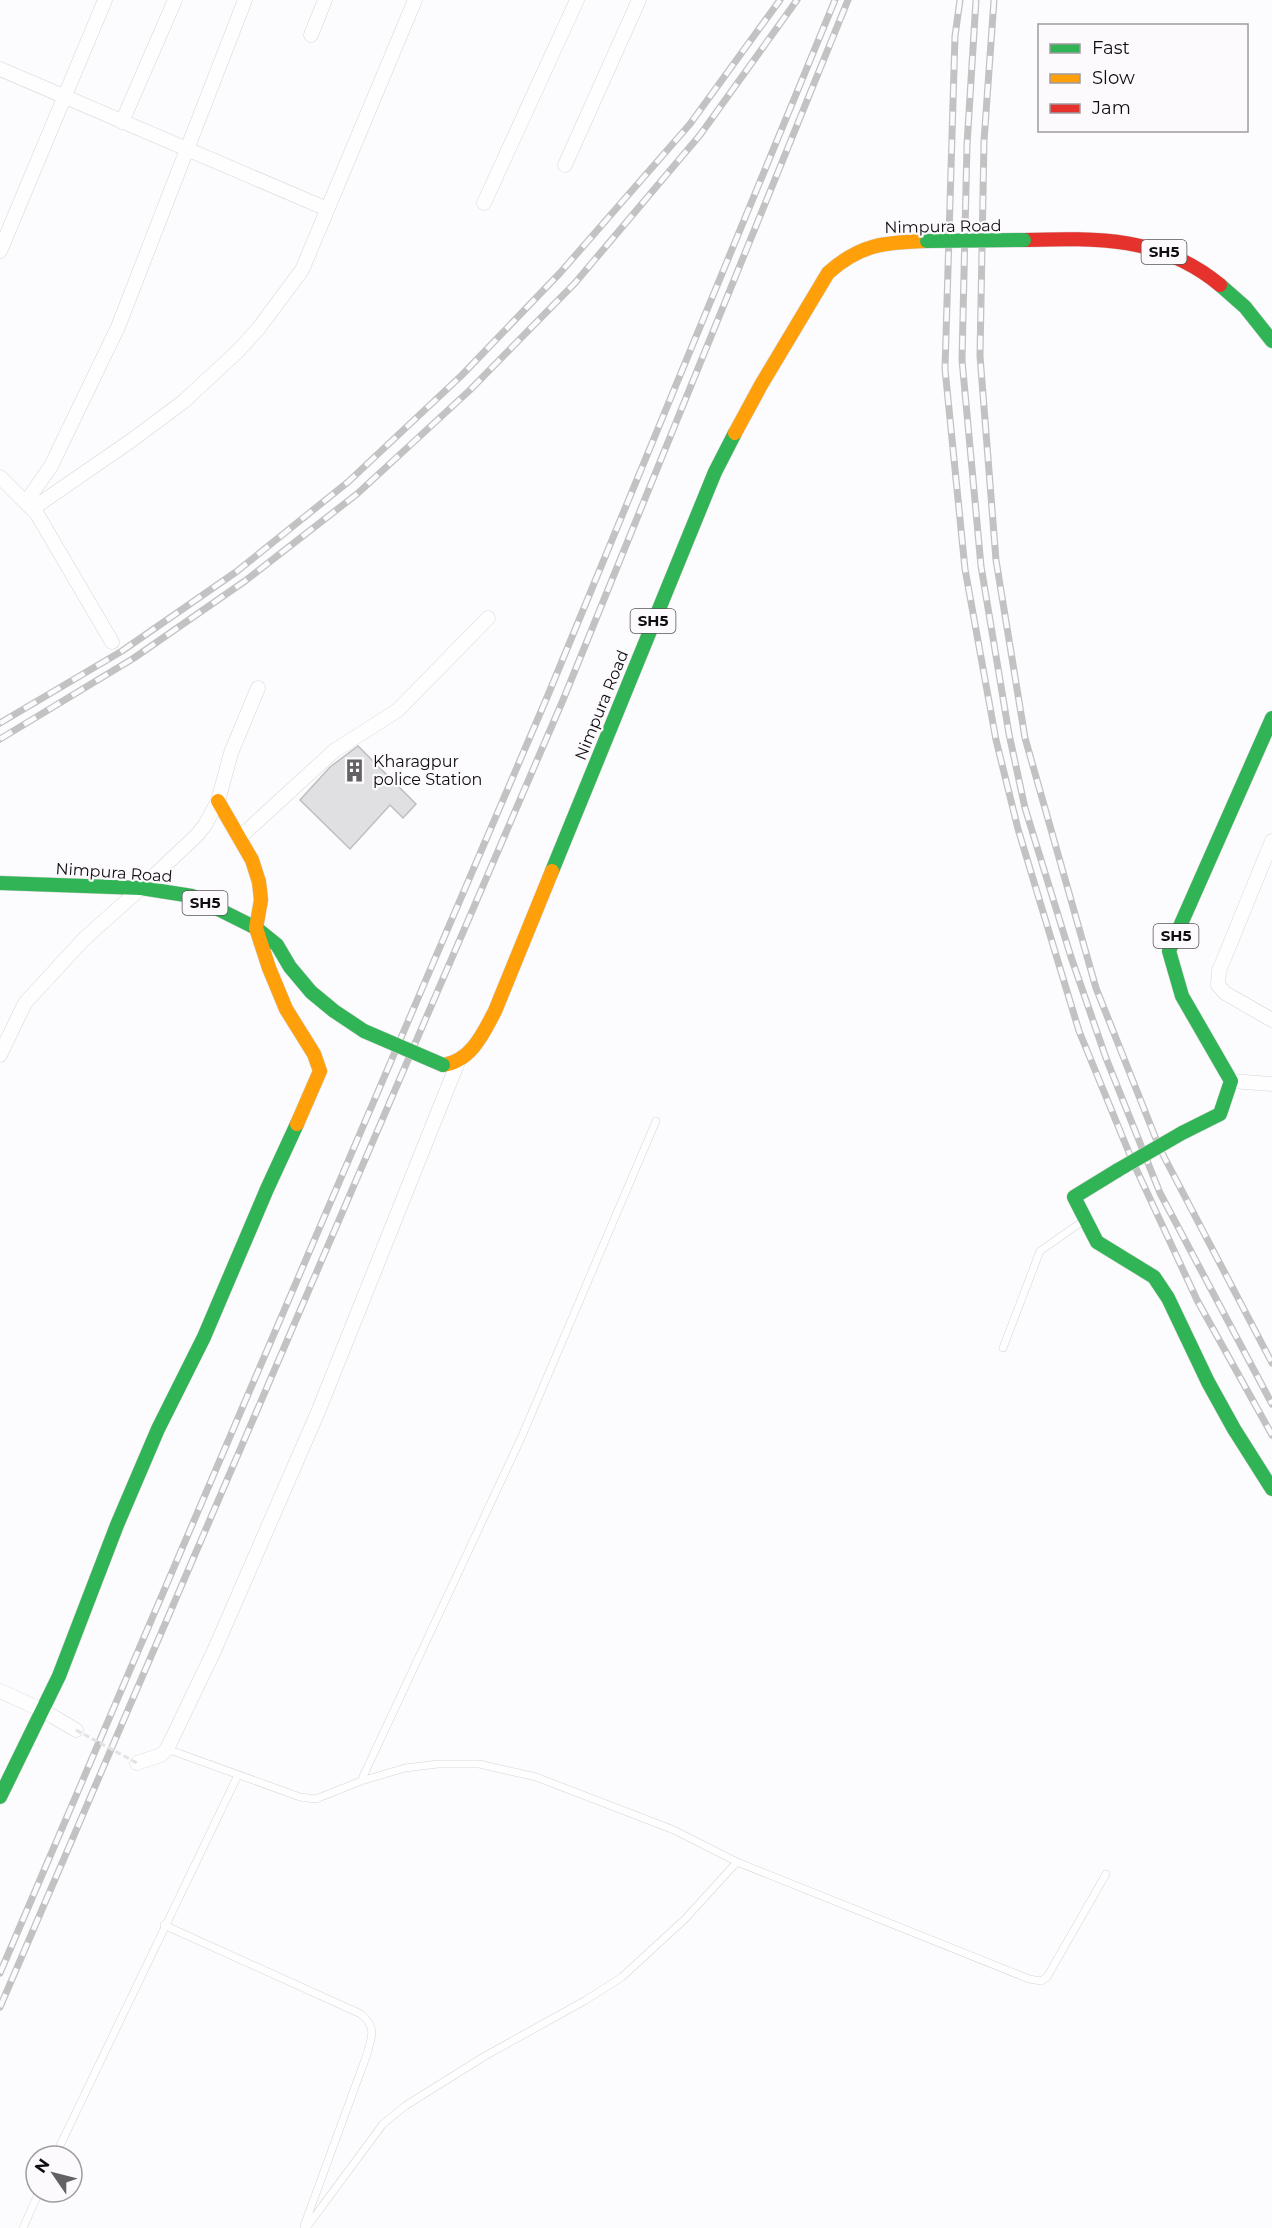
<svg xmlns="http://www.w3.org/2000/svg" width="1272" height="2228" font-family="Montserrat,sans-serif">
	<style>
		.building { fill: #e0e0e2; stroke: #bebec0; stroke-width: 1.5 }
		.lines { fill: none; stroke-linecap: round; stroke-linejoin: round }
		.lane-casing { stroke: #d6d5d7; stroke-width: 8 }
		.street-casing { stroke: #d6d5d7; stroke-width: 15 }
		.fast-casing { stroke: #d6d5d7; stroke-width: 15 }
		.slow-casing { stroke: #d6d5d7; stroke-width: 15 }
		.jam-casing { stroke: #d6d5d7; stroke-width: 15 }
		.lane { stroke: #fffeff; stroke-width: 7 }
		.street { stroke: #fffeff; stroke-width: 14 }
		.fast { stroke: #30b455; stroke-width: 14 }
		.slow { stroke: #ff9f0a; stroke-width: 14 }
		.jam { stroke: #e5322d; stroke-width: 14 }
		.rail-casing { stroke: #c3c2c3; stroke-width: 7 }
		.rail { stroke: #fdfafe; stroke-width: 4.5; stroke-dasharray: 14; stroke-linecap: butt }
		.fast-bridge-casing { stroke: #d8d7d8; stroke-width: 15; stroke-linecap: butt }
		.path-bridge { stroke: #e4e3e4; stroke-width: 3; stroke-dasharray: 6 3; stroke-linecap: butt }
		.fast-bridge { stroke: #30b455; stroke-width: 14 }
		.labels { text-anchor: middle; stroke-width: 4.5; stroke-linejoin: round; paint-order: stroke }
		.shield { fill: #fdfafe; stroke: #575557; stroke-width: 1.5 }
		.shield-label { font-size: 15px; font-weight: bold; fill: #100e10 }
		.street-label { font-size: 16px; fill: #100e10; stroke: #fdfafe }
		.poi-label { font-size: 16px; fill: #100e10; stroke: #fdfafe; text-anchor: start }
	</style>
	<rect width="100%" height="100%" fill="#fcfbfd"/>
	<path class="building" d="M358,746l58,58 -13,14 -13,-13 -40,44 -50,-49 30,-33z"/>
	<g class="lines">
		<defs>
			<path id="lane" d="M1003,1348l37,-97 43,-30
				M167,1749l133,48 16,2 45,-18 44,-13 33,-4h41l57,13 138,53 63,32 292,117 12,2 6,-4 59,-103
				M361,1781l161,-345 134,-315
				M164,1925l197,89c17,14 10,25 5,43l-62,169
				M55,2156l183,-381
				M23,2228l16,-36
				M306,2228l77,-104 22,-18 80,-50 101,-56 36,-23 63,-58 52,-57"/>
			<path id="street" d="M311,35l14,-35
				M0,69l327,140
				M122,122l53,-122
				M565,165l74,-165
				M484,203l93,-203
				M0,251l105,-251
				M0,477l37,37 75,128
				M26,502l25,-36 67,-139 127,-327
				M32,509l100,-69 51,-38 55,-51 20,-22 44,-59 113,-270
				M239,838l95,-87 64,-41 90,-92
				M1272,841l-53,130 -1,14 7,8 47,27
				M0,1055l25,-52 59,-64 57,-51 56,-53 8,-10 13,-24 13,-48 27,-65
				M1231,1081l41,3
				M0,1691l42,19 34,20
				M137,1763l24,-8 6,-6 47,-98 104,-239 140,-350"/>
			<path id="fast" d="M1220,285l25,22 27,34
				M552,871l163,-399 20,-39
				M0,883l141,5 51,8 64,32 21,17 13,22 21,25 23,19 30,20
				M1182,1133l38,-19 11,-33 -49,-85 -13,-45 103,-233
				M1118,1170l-44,27 23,45 57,35 14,21 40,84 26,47 38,60
				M0,1797l59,-121 58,-151 41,-96 46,-92 63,-148 30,-65"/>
			<path id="slow" d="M735,433l26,-48 67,-112c32,-29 58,-31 99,-32
				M218,801l34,59 7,22 2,18 -5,28 13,40 17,41 28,45 6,17 -23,53
				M443,1065c28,-4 40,-31 52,-54l57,-140"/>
			<path id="jam" d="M1024,240c73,-2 137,-4 196,45"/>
		</defs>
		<use href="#lane" class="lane-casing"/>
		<use href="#street" class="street-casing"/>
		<use href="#fast" class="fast-casing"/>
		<use href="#slow" class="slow-casing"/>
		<use href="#jam" class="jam-casing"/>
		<use href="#lane" class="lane"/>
		<use href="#street" class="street"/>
		<use href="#fast" class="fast"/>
		<use href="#slow" class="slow"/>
		<use href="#jam" class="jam"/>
		<defs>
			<path id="rail" d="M960,0l-5,36 -10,333 20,200 31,171 22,89 61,202 53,129 65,140 75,135
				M976,0l-9,145 -5,215 19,206 28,168 16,74 46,149 35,101 54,135 112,211
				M994,0l-10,141 -4,215 16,204 29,178 71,250 64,161 112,214
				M0,723l122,-72 114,-79 112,-90 114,-107 98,-102 130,-149 90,-124
				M0,739l134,-81 111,-77 112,-87 113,-104 105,-107 125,-148 97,-135
				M0,1973l548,-1278 287,-695
				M0,2007l563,-1307 285,-700"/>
		</defs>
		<use href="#rail" class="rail-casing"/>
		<use href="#rail" class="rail"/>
		<defs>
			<path id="fast-bridge" d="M927,241l97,-1
				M364,1031l79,34
				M1118,1170l64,-37"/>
		</defs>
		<use href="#fast-bridge" class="fast-bridge-casing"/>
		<path class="path-bridge" d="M76,1730l61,33"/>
		<use href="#fast-bridge" class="fast-bridge"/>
	</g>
	<defs>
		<symbol id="building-bare" viewBox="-9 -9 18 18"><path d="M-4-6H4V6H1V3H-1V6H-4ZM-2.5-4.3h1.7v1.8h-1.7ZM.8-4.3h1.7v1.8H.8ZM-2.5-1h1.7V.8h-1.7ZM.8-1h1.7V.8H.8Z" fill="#636163" stroke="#fdfafe" stroke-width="2.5" paint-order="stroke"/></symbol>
	</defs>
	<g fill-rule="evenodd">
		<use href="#building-bare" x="338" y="754" width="33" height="33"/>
	</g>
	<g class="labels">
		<g class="shield">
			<rect x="1141.5" y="240" width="45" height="24" rx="4.5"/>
			<rect x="630.5" y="609" width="45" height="24" rx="4.5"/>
			<rect x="182.5" y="891" width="45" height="24" rx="4.5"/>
			<rect x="1153.5" y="924" width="45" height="24" rx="4.5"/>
		</g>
		<g class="shield-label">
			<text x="1164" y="257">SH5</text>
			<text x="653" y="626">SH5</text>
			<text x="205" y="908">SH5</text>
			<text x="1176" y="941">SH5</text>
		</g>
		<g class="street-label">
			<text transform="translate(943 226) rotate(-1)" y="6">Nimpura Road</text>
			<text transform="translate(601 705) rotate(-68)" y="6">Nimpura Road</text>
			<text transform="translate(114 872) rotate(4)" y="6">Nimpura Road</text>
		</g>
		<g class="poi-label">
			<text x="373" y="767">Kharagpur<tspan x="373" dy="18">police Station</tspan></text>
		</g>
	</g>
	<rect x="1038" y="24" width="210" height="108" fill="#fdfafe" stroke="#9e9c9f" stroke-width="1.5"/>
	<rect x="1050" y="44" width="30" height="9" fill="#30b455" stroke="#9e9c9f" stroke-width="1.5"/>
	<text x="1092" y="54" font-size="18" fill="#100e10">Fast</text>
	<rect x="1050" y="74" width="30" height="9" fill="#ff9f0a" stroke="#9e9c9f" stroke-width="1.5"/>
	<text x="1092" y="84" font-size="18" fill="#100e10">Slow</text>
	<rect x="1050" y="104" width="30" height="9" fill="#e5322d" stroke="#9e9c9f" stroke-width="1.5"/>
	<text x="1092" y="114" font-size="18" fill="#100e10">Jam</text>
	<g transform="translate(54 2174) rotate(305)"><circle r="28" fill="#fdfafe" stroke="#9e9c9f" stroke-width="1.5"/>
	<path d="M0-4.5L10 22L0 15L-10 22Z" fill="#636163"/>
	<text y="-9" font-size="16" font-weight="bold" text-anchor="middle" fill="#100e10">N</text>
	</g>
</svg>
